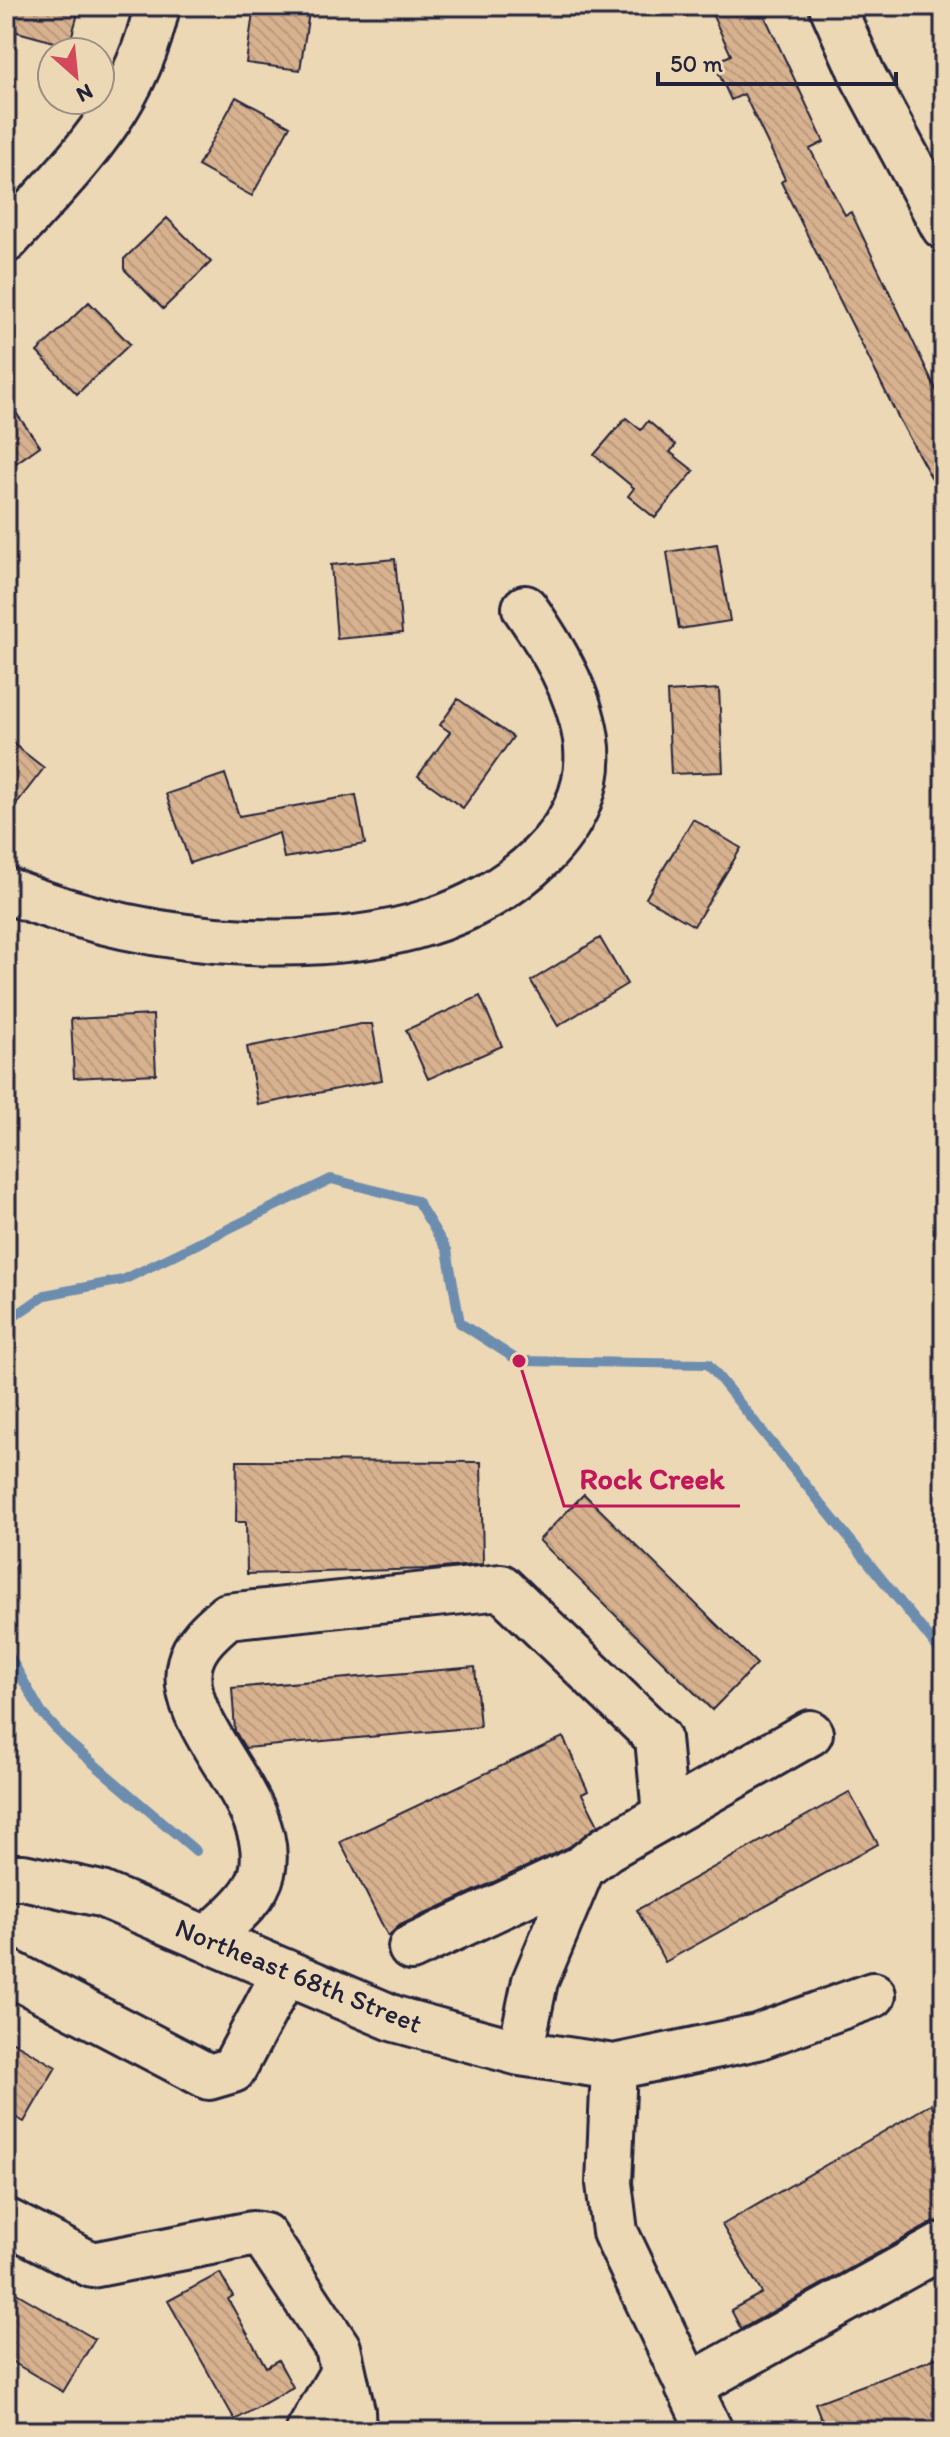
<svg xmlns="http://www.w3.org/2000/svg" width="950" height="2437" font-family="Itim,sans-serif">
	<style>
		.lines { fill: none; stroke-linecap: round; stroke-linejoin: round }
		.stream { stroke: #6d8daf; stroke-width: 10 }
		.building { fill: url(#building-back-hatch); stroke: #22223b; stroke-width: 2 }
		.minor-casing { stroke: #22223b; stroke-width: 50 }
		.minor { stroke: #edd8b6; stroke-width: 44 }
		.labels { text-anchor: middle; stroke-width: 7; stroke-linejoin: round; paint-order: stroke }
		.street-label { font-size: 28px; fill: #22223b; stroke: #edd8b6 }
		.leader { fill: none; stroke: #c2185b; stroke-width: 3 }
		.callout-dot { fill: #c2185b; stroke: #edd8b6; stroke-width: 3 }
		.callout-label { font-size: 30px; text-anchor: middle; font-weight: bold; fill: #c2185b; stroke: #edd8b6; stroke-width: 7; stroke-linejoin: round; paint-order: stroke }
	</style>
	<defs>
		<pattern id="building-back-hatch" width="6" height="6" patternUnits="userSpaceOnUse" patternTransform="scale(2)"><rect width="6" height="6" fill="#d8b28f"/><path d="M-1 5l2 2M0 0l6 6M5-1l2 2" fill="none" stroke="#b9997c"/></pattern>
	</defs>
	<rect width="100%" height="100%" fill="#edd8b6"/>
	<filter id="ink" filterUnits="userSpaceOnUse"><feTurbulence type="fractalNoise" baseFrequency=".0125" numOctaves="2"/><feDisplacementMap in="SourceGraphic" scale="16" xChannelSelector="R" yChannelSelector="G"/><feConvolveMatrix kernelMatrix="1 2 1 2 8 2 1 2 1" color-interpolation-filters="sRGB"/></filter>
	<g filter="url(#ink)">
		<g class="lines">
			<path class="stream" d="M6,1322l39,-27 78,-15 208,-101 86,22 30,49 13,73 59,38 189,3 236,292
				M6,1650l35,62 26,29 129,110"/>
		</g>
		<path class="building" d="M16,6h64l-11,40 -59,-16z
			M254,6h56l-10,64 -54,-7z
			M728,6h32l64,136 -14,7 35,66 6,-3 93,194v95l-46,-84 -117,-235 4,-3 -41,-85 -13,6 -17,-37 17,-8 -19,-41z
			M236,97l54,29 -38,70 -54,-30z
			M167,218l44,44 -48,47 -39,-40v-10z
			M89,302l41,42 -53,50 -40,-42z
			M6,399l34,47 -34,24z
			M626,418l15,12 7,-9 28,24 -6,7 24,19 -39,47 -27,-22 6,-8 -40,-33z
			M717,544l13,77 -51,8 -12,-77z
			M395,559l7,74 -65,6 -6,-74z
			M719,689l4,83 -52,2 -4,-82z
			M458,699l55,38 -50,71 -45,-32 32,-44 -10,-7z
			M6,738l38,30 -38,49z
			M225,774l14,42 117,-21 9,49 -81,14 -5,-25 -89,30 -24,-69z
			M693,819l48,29 -47,78 -48,-28z
			M600,938l27,46 -69,42 -27,-45z
			M480,996l22,50 -74,33 -22,-49z
			M153,1015l3,59 -82,4 -3,-59z
			M361,1024h11l10,56 -124,25 -11,-58z
			M237,1461l244,1 2,102 -51,5 -185,5 -1,-52h-10z
			M584,1494l173,170 -45,46 -173,-170z
			M475,1667l5,60 -235,21 -10,-17 -3,-43z
			M563,1737l25,54 -6,3 16,31 -29,22 -169,78 -12,11 -48,-94z
			M849,1792l29,52 -213,118 -28,-52z
			M6,2038l50,29 -32,55 -18,-10z
			M931,2104l13,22v94l-12,3 -191,106 -10,-19 31,-17 -40,-68z
			M220,2273l13,23 -5,3 38,68 12,-7 15,27 -58,33 -67,-119z
			M6,2287l89,52 -32,53 -57,-34z
			M944,2355v65l-31,11h-87l-11,-28z"/>
		<g class="lines">
			<defs>
				<path id="minor" d="M832,6l32,72 80,149
					M6,240c67,-74 130,-132 151,-234
					M6,890c78,31 159,49 242,52 58,2 126,-2 181,-20 76,-23 171,-92 157,-183 -7,-48 -34,-92 -61,-131
					M6,1877h17l78,17 294,125 125,34 94,14 143,-30 116,-42
					M208,1939c18,-18 48,-40 54,-66 17,-72 -88,-146 -72,-210 5,-20 23,-35 37,-47l274,-29 157,151 7,77
					M411,1948l171,-80
					M6,1971l203,106 24,-7 52,-98
					M520,2053l15,-72 47,-113 24,-19 204,-116
					M614,2067l-5,116 6,49 95,199
					M6,2221l86,44 160,-31 12,2 74,112 14,63 1,20
					M688,2387l256,-142
					M309,2431l34,-59"/>
			</defs>
			<use href="#minor" class="minor-casing"/>
			<use href="#minor" class="minor"/>
		</g>
	</g>
	<g class="labels">
		<g class="street-label">
			<text transform="translate(299 1975) rotate(22)" y="10">Northeast 68th Street</text>
		</g>
	</g>
	<path class="leader" d="M519 1361L564 1506H740"/>
	<circle class="callout-dot" cx="519" cy="1361" r="8"/>
	<g class="callout-label">
		<text x="652" y="1489">Rock Creek</text>
	</g>
	<rect width="950" height="2437" fill="none" stroke="#edd8b6" stroke-width="32"/>
	<rect x="16" y="16" width="918" height="2405" fill="none" stroke="#22223b" stroke-width="3" filter="url(#ink)"/>
	<g transform="translate(76 76) rotate(153)"><circle r="38" fill="#edd8b6" stroke="#9c8f85" stroke-width="2"/>
	<path d="M0-6L14 30L0 20L-14 30Z" fill="#d1495b"/>
	<text y="-12" font-size="22" font-weight="bold" text-anchor="middle" fill="#22223b">N</text>
	</g>
	<path d="M658 72v12h238v-12" fill="none" stroke="#22223b" stroke-width="4"/>
	<text x="670" y="72" font-size="24" fill="#22223b" stroke="#edd8b6" stroke-width="6" paint-order="stroke">50 m</text>
</svg>
